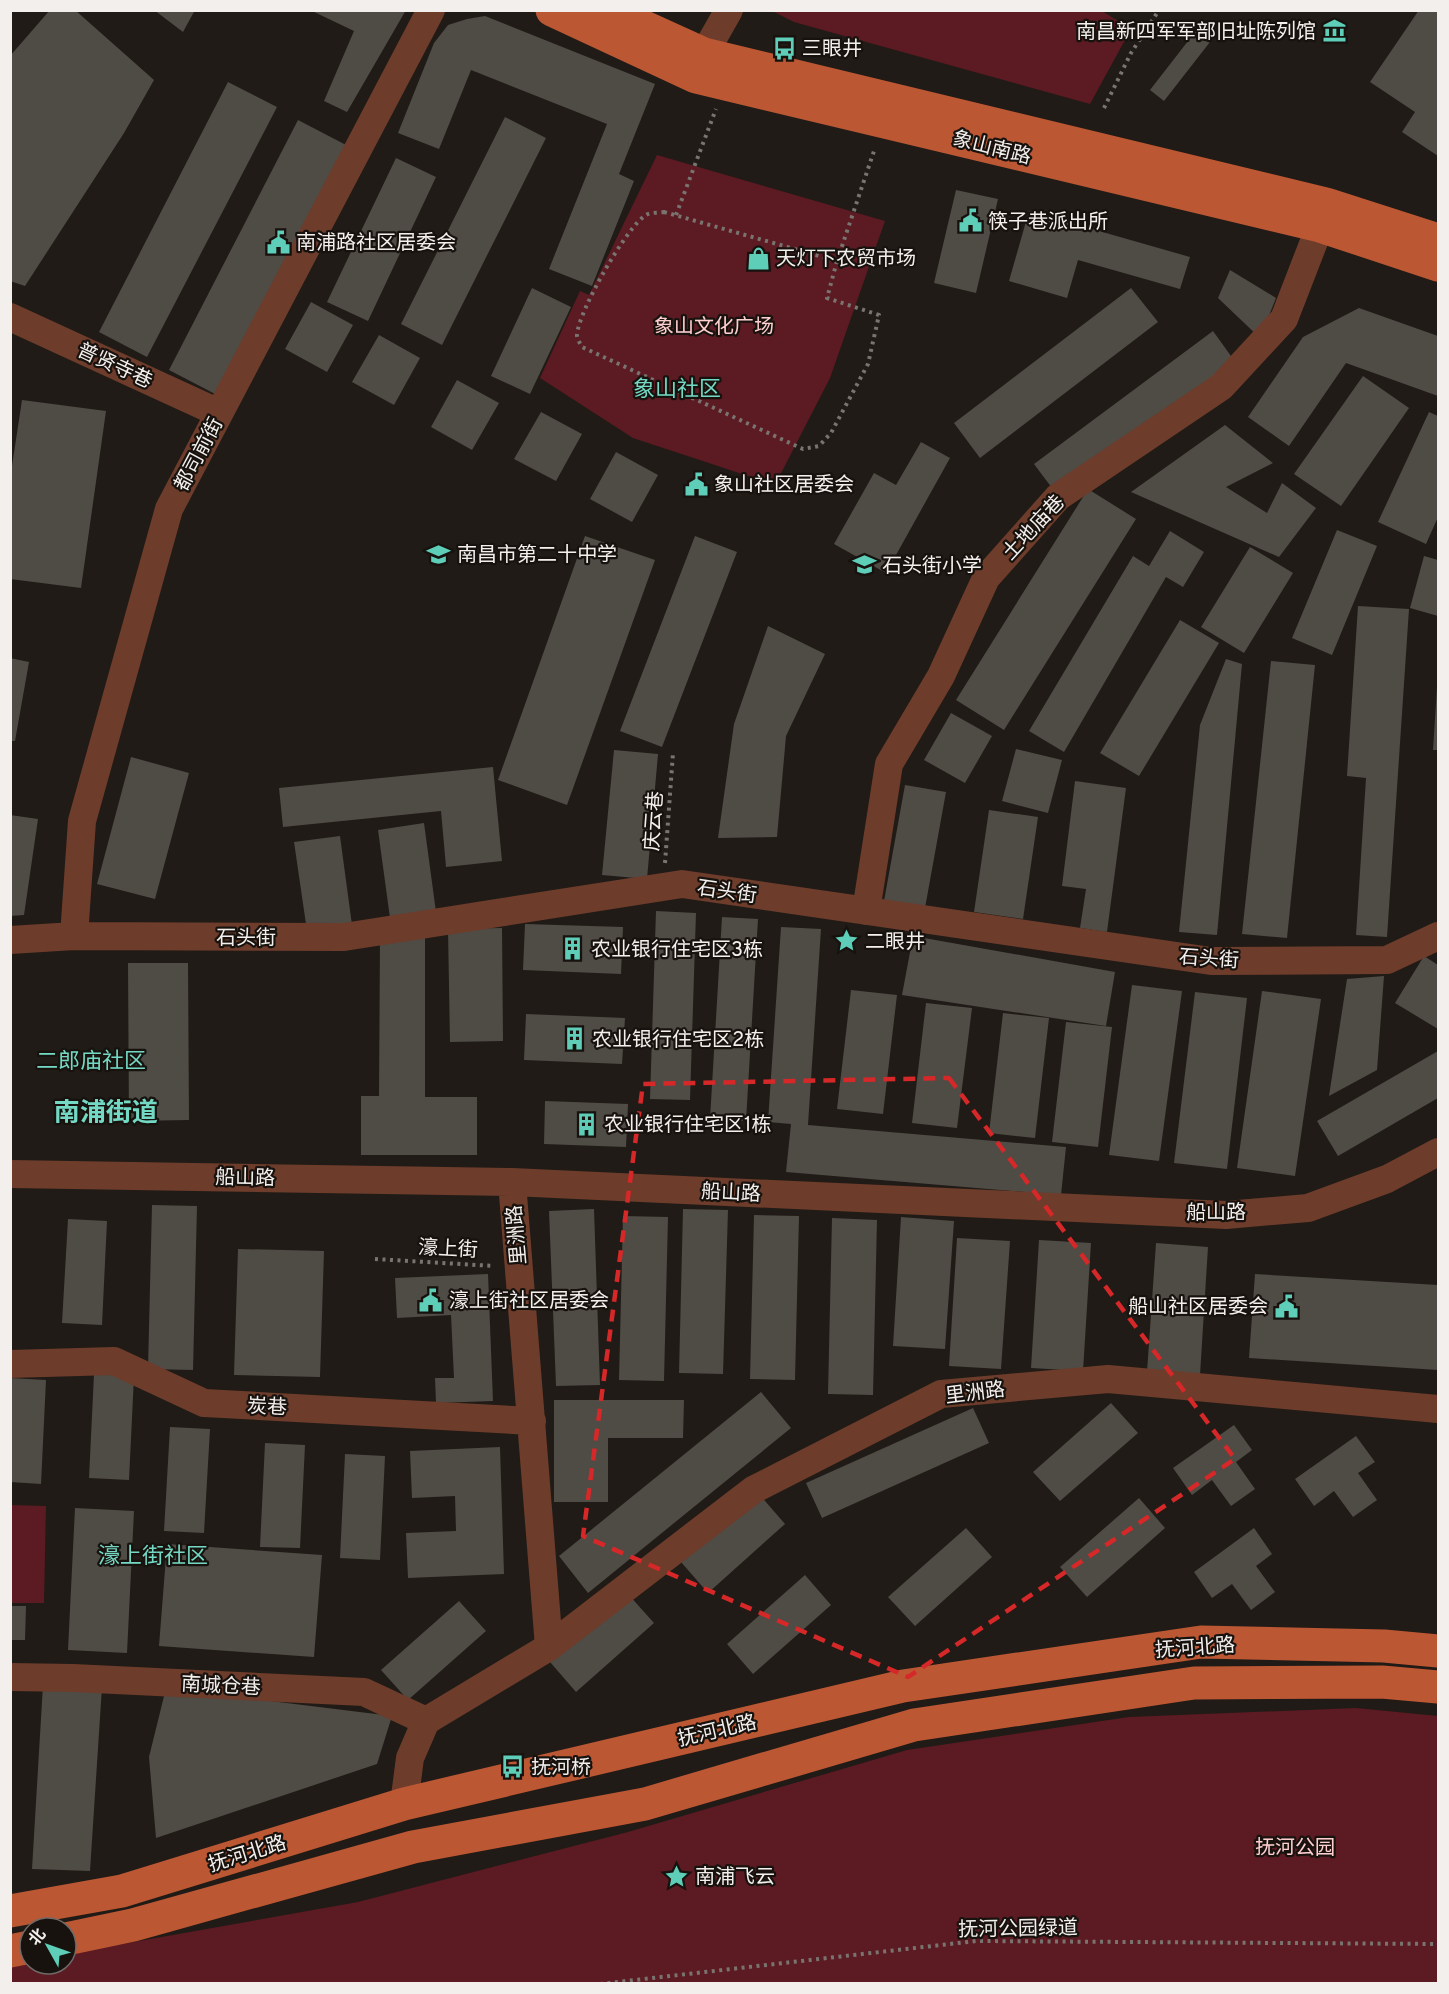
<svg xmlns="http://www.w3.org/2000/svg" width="1449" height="1994" font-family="Overpass,'Noto Sans SC',sans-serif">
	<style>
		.green { fill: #5c1a23 }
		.building { fill: #4f4b45 }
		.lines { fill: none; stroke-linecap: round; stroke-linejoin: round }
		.path { stroke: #797470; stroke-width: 4; stroke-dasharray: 3 4.5; stroke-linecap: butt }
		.minor { stroke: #6d3c2b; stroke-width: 28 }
		.major { stroke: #bc5734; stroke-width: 33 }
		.marked { fill: none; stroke: #d62828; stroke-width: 4.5; stroke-dasharray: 12 8; stroke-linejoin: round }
		.labels { text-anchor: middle; stroke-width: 4.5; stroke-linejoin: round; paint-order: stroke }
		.poi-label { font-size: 20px; fill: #f3efec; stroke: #17120e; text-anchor: start }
		.street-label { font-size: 20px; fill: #f3efec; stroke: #17120e }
		.park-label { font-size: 20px; fill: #ffcfd0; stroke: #17120e }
		.quarter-label { font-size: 22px; fill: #74d9c4; stroke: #17120e }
		.district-label { font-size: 26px; font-weight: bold; fill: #74d9c4; stroke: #17120e }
	</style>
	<rect width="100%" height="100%" fill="#201b16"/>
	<path class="green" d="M772,11h330l29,18 -41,75 -296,-82z
		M657,155l228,66 -55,157 -55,107 -142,-47 -93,-60 40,-87 9,4z
		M11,1505l35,1 -2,97h-33z
		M1356,1708l82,8v267l-1427,1v-20l19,-3v3h36v-10l292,-52 270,-70 279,-82 222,-33z"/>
	<path class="building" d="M50,10h25l79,70 -30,53 -99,153 -15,-5v-225z
		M154,10h41l-12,22z
		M310,10h96l-59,102 -23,-11 30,-70z
		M1419,10h19v146l-36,-24 13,-20 -45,-30z
		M485,16l170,68 -36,90 15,7 -42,105 -43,-17 58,-145 -136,-54 -32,79 -41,-16 36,-90 14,-18 19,-6z
		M1202,23l15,10 -53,68 -14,-11z
		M228,82l49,25 -130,250 -48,-25z
		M505,117l41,21 -104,207 -41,-21z
		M298,120l48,25 -129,250 -48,-25z
		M396,158l40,19 -68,144 -41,-19z
		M956,190l42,9 -22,94 -42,-10z
		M1029,211l161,46 -10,32 -102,-29 -11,38 -58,-17z
		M1230,270l46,28 -16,40 -42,-40z
		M532,288l39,19 -41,87 -39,-18z
		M1131,288l27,34 -178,136 -26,-35z
		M311,302l42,23 -26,47 -42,-23z
		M1359,308l79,28v60l-92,-33 -57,83 -41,-29 55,-80z
		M1213,331l23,32 -178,133 -24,-32z
		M379,335l41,23 -26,47 -42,-23z
		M1363,376l46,32 -68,98 -47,-32z
		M457,380l42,23 -27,47 -41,-23z
		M22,400l84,11 -25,177 -71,-9v-100z
		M541,412l41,22 -26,47 -42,-22z
		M1429,412l9,4v101l-12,27 -48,-22z
		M1225,425l48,38 -47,24 41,26 15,-30 34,25 -37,49 -148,-65z
		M921,442l29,16 -64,115 -52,-29 40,-71 22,12z
		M616,452l42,23 -26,47 -42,-23z
		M1088,489l48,30 -132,211 -48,-30z
		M1337,530l40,16 -45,109 -40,-17z
		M1170,531l34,21 -21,35 -17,-10 -102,175 -35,-21 104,-175 16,10z
		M585,536l70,24 -88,245 -69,-25z
		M695,536l42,16 -75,195 -42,-16z
		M1250,547l43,26 -49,80 -43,-26z
		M1424,556l14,4v56l-28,-8z
		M1358,606l51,3 -22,328 -31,-2 10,-157 -19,-2z
		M1180,620l39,23 -80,133 -39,-23z
		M768,626l57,28 -39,82 -9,101 -59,1 16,-114z
		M10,658l19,4 -14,79h-5z
		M1226,659l16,5 -25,271 -38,-3 21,-207z
		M1271,661l44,4 -28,273 -45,-4z
		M1437,687h1v63h-5z
		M951,713l41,23 -27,47 -41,-23z
		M1016,749l46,11 -14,53 -46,-12z
		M614,750l44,4 -11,125 -45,-4z
		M131,757l58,16 -34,126 -58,-15z
		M493,767l9,94 -56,6 -5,-56 -158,16 -4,-39z
		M1075,781l51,7 -19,144 -27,-4 6,-39 -24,-3z
		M905,785l41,7 -21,116 -41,-7z
		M989,810l49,7 -15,102 -49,-7z
		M10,815l28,4 -14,96 -14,1z
		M424,823l12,89 -46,6 -12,-88z
		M340,836l12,89 -45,6 -13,-89z
		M656,911l40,2 -6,187 -40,-1z
		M722,917l36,2 -12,202 -36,-2z
		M525,924l98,3 -2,47 -98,-4z
		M781,927l40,2 -13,196 258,22 -5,48 -275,-23 5,-48 -23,-2z
		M502,928l1,113 -53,1 -2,-113z
		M913,936l202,36 -9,54 -204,-31z
		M380,937h45v160h52v58h-116v-59h18z
		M1424,956l14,9v64l-43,-26z
		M128,963h60l1,157 -60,1z
		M1384,976l-7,94 -48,26 18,-117z
		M1132,985l50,6 -23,170 -50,-6z
		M851,990l46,5 -14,119 -46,-5z
		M1262,991l59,8 -26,177 -58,-8z
		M1195,992l52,6 -20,171 -53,-6z
		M926,1003l46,5 -15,120 -45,-5z
		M1003,1013l46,5 -14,120 -46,-5z
		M526,1014l99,4 -3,46 -98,-4z
		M1066,1022l46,5 -14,120 -46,-5z
		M1438,1051v47l-100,58 -21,-35z
		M545,1101l83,3 -2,43 -82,-3z
		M152,1205l45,1 -4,164 -45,-1z
		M594,1209l6,176 -44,1 -7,-175z
		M683,1209l45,1 -5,164 -44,-1z
		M754,1215l45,1 -4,164 -45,-1z
		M623,1216l45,1 -4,164 -45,-1z
		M901,1217l53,4 -9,128 -52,-3z
		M832,1218l45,2 -4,175 -45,-1z
		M68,1219l39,2 -5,104 -40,-2z
		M957,1238l53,3 -9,128 -52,-3z
		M1039,1240l52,3 -8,128 -52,-3z
		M1156,1243l52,4 -8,128 -53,-3z
		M238,1249l86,2 -4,126 -86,-2z
		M488,1274l5,127 -57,2 -1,-25h19l-3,-63 -54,3 -2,-40z
		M1255,1274l183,11v85l-189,-12z
		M94,1374l40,2 -5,104 -40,-2z
		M10,1378l36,2 -5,104 -31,-2z
		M761,1392l30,36 -203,165 -29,-37z
		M554,1400h130l-1,38h-75v64h-54z
		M1111,1403l27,30 -78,68 -27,-29z
		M973,1408l16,35 -167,75 -16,-35z
		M1234,1425l18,25 -16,12 19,27 -24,17 -19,-26 -20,15 -19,-27z
		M170,1427l40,2 -6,104 -40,-2z
		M1356,1436l19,26 -17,11 19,27 -24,17 -19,-26 -20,15 -19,-27z
		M265,1443l40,2 -5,103 -40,-1z
		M500,1447l4,127 -96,4 -2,-45 50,-2 -1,-35 -43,2 -2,-47z
		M345,1454l40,2 -5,104 -40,-2z
		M759,1494l26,30 -77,69 -27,-31z
		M1139,1498l26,30 -78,69 -27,-30z
		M75,1508l59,3 -7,142 -59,-3z
		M966,1528l26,29 -77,69 -27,-29z
		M1254,1528l18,26 -16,12 19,26 -24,18 -19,-26 -20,14 -18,-26z
		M167,1544l155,11 -8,102 -155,-11z
		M805,1575l26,30 -78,69 -26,-30z
		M628,1594l26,29 -78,69 -26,-30z
		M459,1601l27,30 -78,69 -27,-30z
		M10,1606h16l-1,34h-15z
		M43,1685l59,2 -12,184 -58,-2z
		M166,1688l226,28 -15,48 -221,74 -7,-81z"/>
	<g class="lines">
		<path class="path" d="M1104,108l27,-55 28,-43
			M664,212l173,49 -10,37 52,17 -11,49 -37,69 -12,13 -16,3 -221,-102c-2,-4 -5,-8 -5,-12 1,-23 50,-109 69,-120 5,-3 13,-2 18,-3z
			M676,215l40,-106
			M837,261l38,-113
			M665,863l8,-110
			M375,1259l119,7
			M600,1984l376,-43 462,3"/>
		<path class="minor" d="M704,54l25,-44
			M10,317l209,96
			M866,911l23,-147 52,-88 45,-98 72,-81 163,-110 63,-68 36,-93
			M74,936l8,-115 87,-312 262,-499
			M10,940l64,-4 270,1 338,-53 529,77 176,-1 51,-24
			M10,1174l502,8 714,33 82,-7 79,-29 51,-27
			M512,1182l37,465
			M10,1364l104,-3 90,42 328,18
			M10,1677l63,1 291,14 62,29
			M404,1804l6,-46 16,-37 123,-74 204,-157 188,-96 167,-15 330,30"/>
		<path class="major" d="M552,10l144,67 624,149 118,39
			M607,10l97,44 622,150 112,36
			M10,1911l112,-20 282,-87 499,-118 298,-44 183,4 54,5
			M66,1939l67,-14 280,-78 232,-43 269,-79 280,-42 188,-1 56,5
			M10,1951l20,-4"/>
	</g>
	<path class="marked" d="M949,1078l286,381 -327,218 -325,-141 60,-452z"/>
	<defs>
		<symbol id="museum-bare" viewBox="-9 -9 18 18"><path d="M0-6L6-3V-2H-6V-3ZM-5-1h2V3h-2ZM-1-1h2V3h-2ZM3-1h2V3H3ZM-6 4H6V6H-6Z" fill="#5eceb8" stroke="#17120e" stroke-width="2.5" paint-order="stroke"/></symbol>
		<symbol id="bus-bare" viewBox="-9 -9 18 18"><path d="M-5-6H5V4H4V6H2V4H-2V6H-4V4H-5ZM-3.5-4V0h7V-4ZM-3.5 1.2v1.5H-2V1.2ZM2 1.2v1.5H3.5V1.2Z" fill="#5eceb8" stroke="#17120e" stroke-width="2.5" paint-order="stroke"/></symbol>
		<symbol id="civic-bare" viewBox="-9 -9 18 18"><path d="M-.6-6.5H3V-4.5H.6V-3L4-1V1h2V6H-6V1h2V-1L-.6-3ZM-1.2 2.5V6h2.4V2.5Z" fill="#5eceb8" stroke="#17120e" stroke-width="2.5" paint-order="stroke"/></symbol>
		<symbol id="shop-bare" viewBox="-9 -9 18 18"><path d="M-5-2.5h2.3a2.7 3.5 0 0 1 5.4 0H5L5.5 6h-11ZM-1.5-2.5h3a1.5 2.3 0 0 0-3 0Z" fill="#5eceb8" stroke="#17120e" stroke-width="2.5" paint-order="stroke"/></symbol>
		<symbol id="school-bare" viewBox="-9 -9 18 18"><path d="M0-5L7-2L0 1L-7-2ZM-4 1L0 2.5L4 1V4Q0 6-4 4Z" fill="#5eceb8" stroke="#17120e" stroke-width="2.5" paint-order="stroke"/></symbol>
		<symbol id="sight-bare" viewBox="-9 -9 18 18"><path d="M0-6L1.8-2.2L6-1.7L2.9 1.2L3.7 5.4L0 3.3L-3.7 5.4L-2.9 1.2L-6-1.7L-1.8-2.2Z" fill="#5eceb8" stroke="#17120e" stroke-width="2.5" paint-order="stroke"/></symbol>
		<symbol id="building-bare" viewBox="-9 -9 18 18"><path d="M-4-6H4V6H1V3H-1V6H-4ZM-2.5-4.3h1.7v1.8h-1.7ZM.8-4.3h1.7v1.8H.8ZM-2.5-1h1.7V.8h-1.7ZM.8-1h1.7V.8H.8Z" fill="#5eceb8" stroke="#17120e" stroke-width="2.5" paint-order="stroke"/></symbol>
	</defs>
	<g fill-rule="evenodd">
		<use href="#museum-bare" x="1318" y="14" width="33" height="33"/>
		<use href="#bus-bare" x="768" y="32" width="33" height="33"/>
		<use href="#civic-bare" x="954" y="204" width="33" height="33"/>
		<use href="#civic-bare" x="262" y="226" width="33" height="33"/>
		<use href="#shop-bare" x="742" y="242" width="33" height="33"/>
		<use href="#civic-bare" x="680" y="468" width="33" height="33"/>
		<use href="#school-bare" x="422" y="538" width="33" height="33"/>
		<use href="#school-bare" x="848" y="548" width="33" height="33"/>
		<use href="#sight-bare" x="830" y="924" width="33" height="33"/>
		<use href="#building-bare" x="556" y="932" width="33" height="33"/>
		<use href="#building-bare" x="558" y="1022" width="33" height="33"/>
		<use href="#building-bare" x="570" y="1108" width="33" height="33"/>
		<use href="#civic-bare" x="414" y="1284" width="33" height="33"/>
		<use href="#civic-bare" x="1270" y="1290" width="33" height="33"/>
		<use href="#bus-bare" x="496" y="1750" width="33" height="33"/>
		<use href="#sight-bare" x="660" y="1860" width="33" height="33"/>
	</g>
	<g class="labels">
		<g class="poi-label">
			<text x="1316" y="38" text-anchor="end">南昌新四军军部旧址陈列馆</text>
			<text x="802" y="55">三眼井</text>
			<text x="988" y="228">筷子巷派出所</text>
			<text x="296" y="249">南浦路社区居委会</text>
			<text x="776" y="265">天灯下农贸市场</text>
			<text x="714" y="491">象山社区居委会</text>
			<text x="457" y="561">南昌市第二十中学</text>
			<text x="882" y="572">石头街小学</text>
			<text x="865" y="948">二眼井</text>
			<text x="591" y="956">农业银行住宅区3栋</text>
			<text x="592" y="1046">农业银行住宅区2栋</text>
			<text x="604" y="1131">农业银行住宅区1栋</text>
			<text x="449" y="1307">濠上街社区居委会</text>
			<text x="1268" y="1313" text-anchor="end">船山社区居委会</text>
			<text x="531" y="1774">抚河桥</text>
			<text x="695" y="1883">南浦飞云</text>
		</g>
		<g class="street-label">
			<text transform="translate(992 147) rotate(14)" y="7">象山南路</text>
			<text transform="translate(115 365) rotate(25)" y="7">普贤寺巷</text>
			<text transform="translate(198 454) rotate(-62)" y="7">都司前街</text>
			<text transform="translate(1033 527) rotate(-47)" y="7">土地庙巷</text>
			<text transform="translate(653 821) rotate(-86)" y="7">庆云巷</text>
			<text transform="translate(727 891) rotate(8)" y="7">石头街</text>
			<text x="246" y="944">石头街</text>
			<text transform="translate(1209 958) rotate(4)" y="7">石头街</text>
			<text transform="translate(245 1177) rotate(1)" y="7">船山路</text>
			<text transform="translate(731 1192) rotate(3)" y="7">船山路</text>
			<text x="1216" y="1219">船山路</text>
			<text transform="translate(516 1235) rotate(-95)" y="7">里洲路</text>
			<text transform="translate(448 1248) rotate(3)" y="7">濠上街</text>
			<text transform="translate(975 1392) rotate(-7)" y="7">里洲路</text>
			<text transform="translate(267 1406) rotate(3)" y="7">炭巷</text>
			<text transform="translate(1195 1647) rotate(-4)" y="7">抚河北路</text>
			<text transform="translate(221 1685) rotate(3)" y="7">南城仓巷</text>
			<text transform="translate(717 1730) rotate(-13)" y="7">抚河北路</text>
			<text transform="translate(247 1853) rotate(-17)" y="7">抚河北路</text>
			<text transform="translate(1018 1928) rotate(-1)" y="7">抚河公园绿道</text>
		</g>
		<g class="park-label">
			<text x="714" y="333">象山文化广场</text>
			<text x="1295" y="1854">抚河公园</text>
		</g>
		<g class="quarter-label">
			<text x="677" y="396">象山社区</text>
			<text x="91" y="1068">二郎庙社区</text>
			<text x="153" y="1563">濠上街社区</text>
		</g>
		<g class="district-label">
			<text x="106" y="1121">南浦街道</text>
		</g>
	</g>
	<rect width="1449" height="1994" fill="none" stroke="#f3efec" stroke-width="24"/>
	<g transform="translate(48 1946) rotate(310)"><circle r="28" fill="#17120e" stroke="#6f6a67" stroke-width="1.5"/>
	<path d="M0-4.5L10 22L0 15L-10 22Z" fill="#5eceb8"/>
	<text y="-9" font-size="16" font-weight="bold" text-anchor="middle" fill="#f3efec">北</text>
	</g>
</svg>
